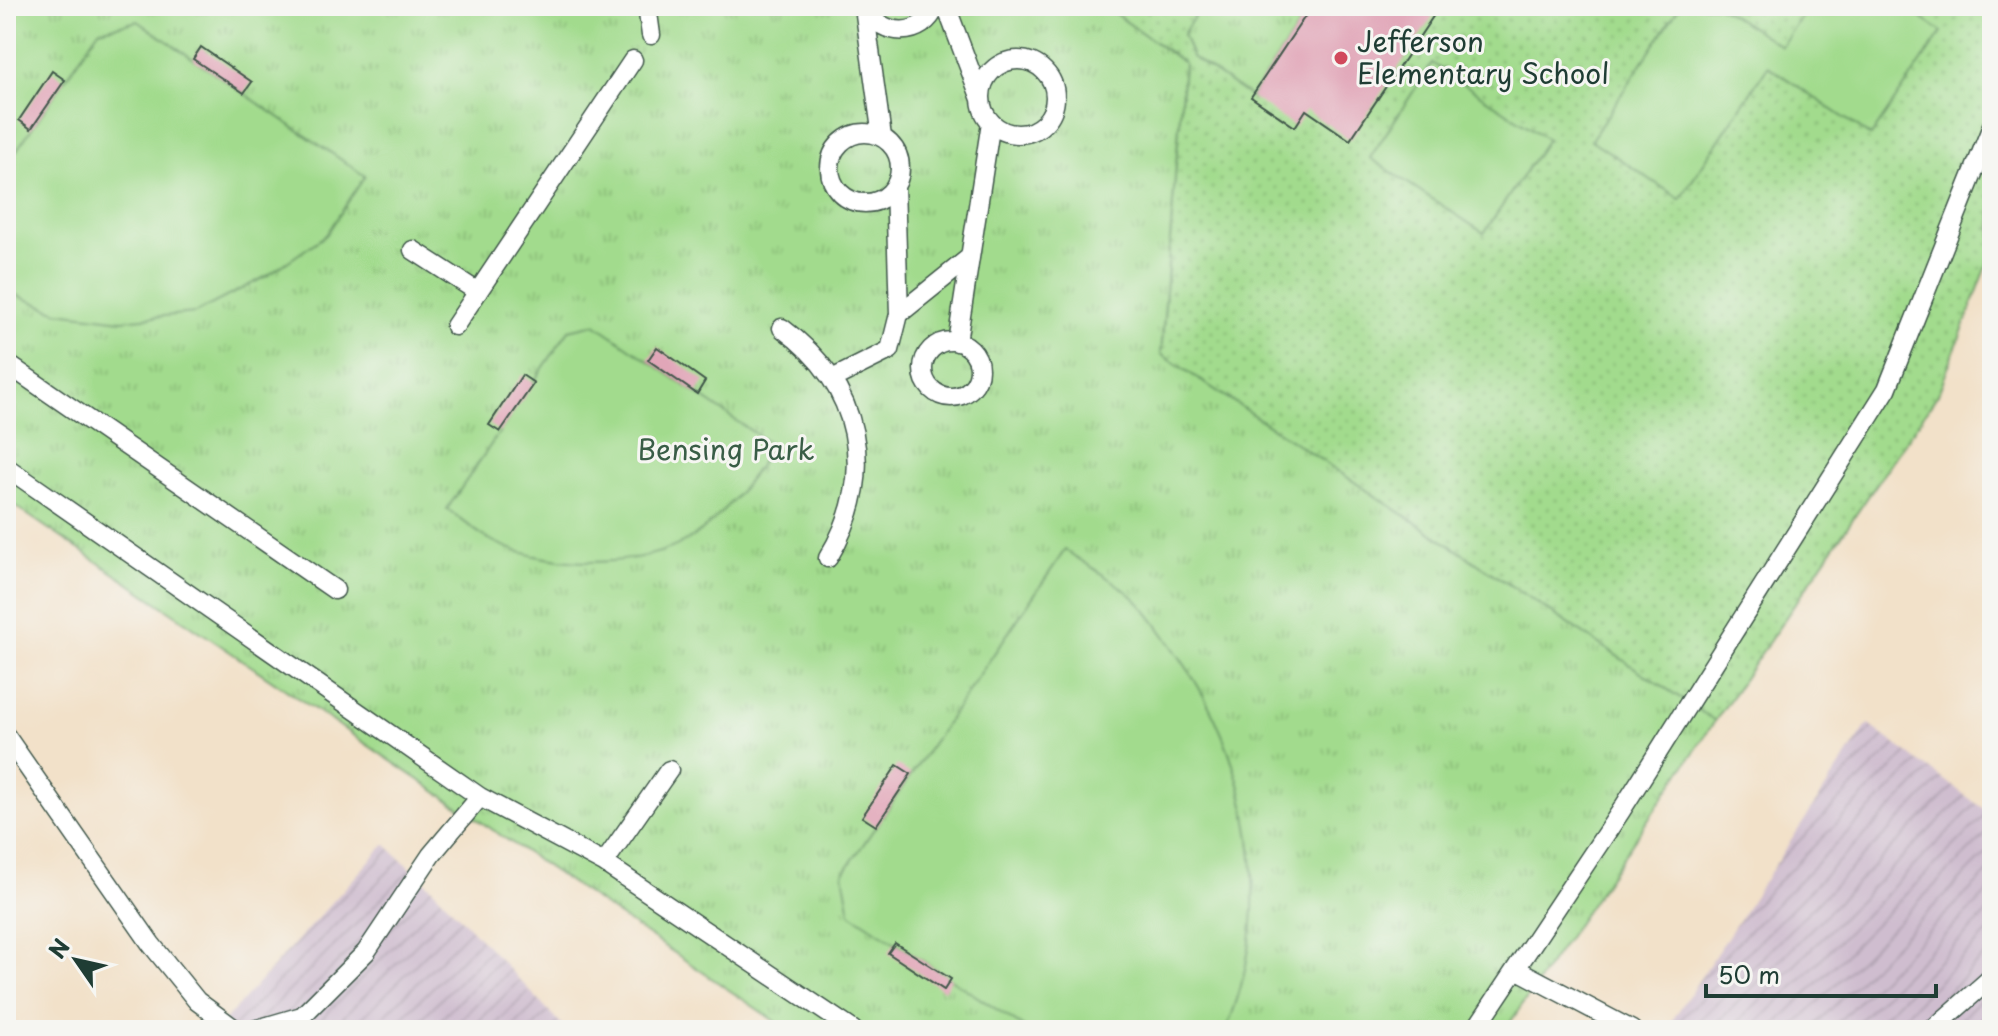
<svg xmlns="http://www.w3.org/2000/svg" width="1998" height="1036" font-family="'Playpen Sans',sans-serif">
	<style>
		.industrial { fill: url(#industrial-furrows) }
		.grass { fill: url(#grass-dots); stroke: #608c60; stroke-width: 2 }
		.park { fill: url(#park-tufts); stroke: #608c60; stroke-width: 2 }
		.pitch { fill: #a2db8d; stroke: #608c60; stroke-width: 2 }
		.building { fill: #e1a6b8 }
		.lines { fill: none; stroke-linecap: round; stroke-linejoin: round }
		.service-casing { stroke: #3f564a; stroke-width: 21 }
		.service { stroke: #fff; stroke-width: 18 }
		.poi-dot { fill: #d1495b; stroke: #f6f6f2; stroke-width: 3 }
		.labels { text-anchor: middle; stroke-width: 6; stroke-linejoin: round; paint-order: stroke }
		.poi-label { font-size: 28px; fill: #1f3d34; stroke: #f6f6f2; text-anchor: start }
		.park-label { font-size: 28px; fill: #395d46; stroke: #f6f6f2 }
	</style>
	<defs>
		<pattern id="industrial-furrows" width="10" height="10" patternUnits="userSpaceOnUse" patternTransform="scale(2)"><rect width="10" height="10" fill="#cfbdcf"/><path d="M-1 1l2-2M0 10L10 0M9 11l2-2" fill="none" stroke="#b1a3b2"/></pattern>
		<pattern id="grass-dots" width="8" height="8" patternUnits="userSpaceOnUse" patternTransform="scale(2)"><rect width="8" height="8" fill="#a2db8d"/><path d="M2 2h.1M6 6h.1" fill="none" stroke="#8bbd7a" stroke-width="1.8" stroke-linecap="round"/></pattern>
		<pattern id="park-tufts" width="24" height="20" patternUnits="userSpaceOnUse" patternTransform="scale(2)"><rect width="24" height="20" fill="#a2db8d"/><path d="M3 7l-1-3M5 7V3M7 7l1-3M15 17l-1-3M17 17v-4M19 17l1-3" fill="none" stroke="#8bbd7a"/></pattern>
	</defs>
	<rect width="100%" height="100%" fill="#f6f6f2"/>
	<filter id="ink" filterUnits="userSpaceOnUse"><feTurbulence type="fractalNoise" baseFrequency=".0125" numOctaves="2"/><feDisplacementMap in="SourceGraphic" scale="16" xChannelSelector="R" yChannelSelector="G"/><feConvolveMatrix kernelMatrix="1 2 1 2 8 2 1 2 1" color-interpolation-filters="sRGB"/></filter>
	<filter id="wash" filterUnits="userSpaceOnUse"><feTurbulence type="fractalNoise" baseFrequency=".006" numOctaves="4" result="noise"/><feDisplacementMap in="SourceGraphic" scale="32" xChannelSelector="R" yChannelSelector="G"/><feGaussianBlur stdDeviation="1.8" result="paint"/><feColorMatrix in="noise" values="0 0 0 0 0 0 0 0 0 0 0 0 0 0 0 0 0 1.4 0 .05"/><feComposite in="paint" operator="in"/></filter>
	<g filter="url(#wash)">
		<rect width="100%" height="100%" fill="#f2e1c9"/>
		<path class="industrial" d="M1868,724l124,91v215h-326z
			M385,844l49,46 133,140h-351z"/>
		<path class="grass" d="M1104,6h888v247l-54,141 -223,327 -554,-367 23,-291z"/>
		<path class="park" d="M6,6h1098l80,57 -23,291 554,367 -210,309h-717l-782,-530z
			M1201,6h111l-61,91 -59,-40 -9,-23z"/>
		<path class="pitch" d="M1680,6h38l63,40 28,-40h94l39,26 -71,104 -103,-70 -88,133 -89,-59z
			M138,21l227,155 -39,59 -59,41 -72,37 -73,7 -64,-8 -52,-21v-125l93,-136z
			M1432,63l115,76 -63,94 -114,-75z
			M595,324l178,122c-23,32 -46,68 -80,91 -53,34 -153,32 -206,1 -14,-8 -27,-20 -40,-29l122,-179z
			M1065,550c21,14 45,28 65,44 19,16 34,41 49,62 75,108 98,250 47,374h-198l-178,-117 -7,-39z"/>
		<g id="blocks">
			<path class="building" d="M1312,6h128l-90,134 -44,-30 -11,17 -44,-30z
				M201,47l51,35 -8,11 -51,-34z
				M52,71l13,9 -34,49 -12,-9z
				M657,347l48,34 -8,13 -49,-34z
				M522,375l12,8 -34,49 -11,-7z
				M897,765l14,9 -35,52 -14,-9z
				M895,943l56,36 -7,11 -56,-37z"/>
		</g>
	</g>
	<g filter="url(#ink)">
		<use href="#blocks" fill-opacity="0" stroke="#3f564a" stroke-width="2"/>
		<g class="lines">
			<defs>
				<path id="service" d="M647,6l4,29
					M946,6l35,93
					M864,7l18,130
					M865,9c17,28 58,30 71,-3
					M981 97a37 37 0 1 1 74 0a37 37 0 1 1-74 0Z
					M830 168a35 35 0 1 1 70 0a35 35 0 1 1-70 0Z
					M413,250l65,42
					M899,314l71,-57
					M455,326l178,-266
					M782,328c79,58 97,146 46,230
					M923 369a28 28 0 1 1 56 0a28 28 0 1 1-56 0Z
					M957,342l34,-220
					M6,363l329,227
					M832,379l58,-29 9,-36 -4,-128
					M6,467l474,330 124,66 249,167
					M6,736l145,208 46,57 39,29
					M604,863l65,-93
					M1516,969l116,61
					M254,1030l48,-14 64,-64 65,-97 49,-58
					M1475,1030l146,-219 266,-422 105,-263
					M1932,1030l60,-53"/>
			</defs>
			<use href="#service" class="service-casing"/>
			<use href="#service" class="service"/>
		</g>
	</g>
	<circle class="poi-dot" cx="1341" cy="58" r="8"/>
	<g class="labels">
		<g class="poi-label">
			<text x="1357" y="52">Jefferson<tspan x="1357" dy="32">Elementary School</tspan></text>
		</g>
		<g class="park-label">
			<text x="726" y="460">Bensing Park</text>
		</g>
	</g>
	<rect width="1998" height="1036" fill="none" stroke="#f6f6f2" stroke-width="32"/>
	<g transform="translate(76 960) rotate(304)" stroke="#f6f6f2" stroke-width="6" paint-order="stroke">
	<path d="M0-6L14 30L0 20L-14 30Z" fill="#1f3d34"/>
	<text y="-12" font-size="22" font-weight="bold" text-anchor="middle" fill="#1f3d34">N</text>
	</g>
	<path d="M1706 984v12h230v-12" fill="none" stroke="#1f3d34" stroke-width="4"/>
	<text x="1718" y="984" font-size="24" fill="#1f3d34" stroke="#f6f6f2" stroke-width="6" paint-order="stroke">50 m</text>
</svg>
